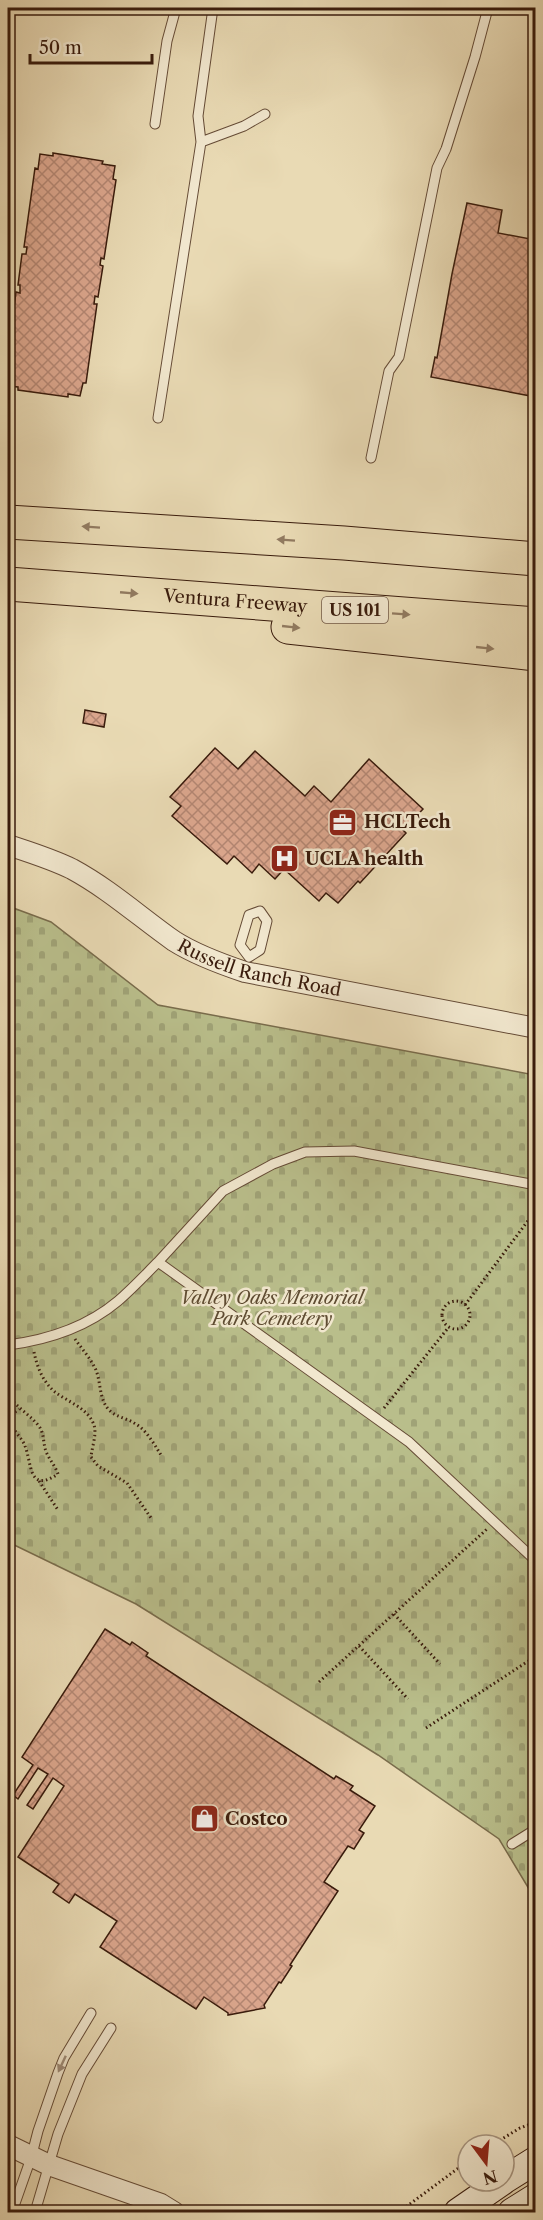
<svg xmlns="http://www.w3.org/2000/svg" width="543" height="2220" font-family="'Libre Caslon Text',serif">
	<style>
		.cemetery { fill: url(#cemetery-stones); stroke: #796c4c; stroke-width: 1.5 }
		.building { fill: url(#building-cross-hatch); stroke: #391b0c; stroke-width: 1.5 }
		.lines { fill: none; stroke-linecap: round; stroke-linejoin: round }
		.lane-casing { stroke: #654b36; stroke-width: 11 }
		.street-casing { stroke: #654b36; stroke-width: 22 }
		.secondary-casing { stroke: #391b0c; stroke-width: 29 }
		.highway-casing { stroke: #391b0c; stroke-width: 35 }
		.path { stroke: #391b0c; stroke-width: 3; stroke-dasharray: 1.5 3; stroke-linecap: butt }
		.lane { stroke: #f1e7ce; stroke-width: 9 }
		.street { stroke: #f1e7ce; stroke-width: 20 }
		.secondary { stroke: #f1e7ce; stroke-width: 27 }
		.highway { stroke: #e9dab4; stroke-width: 33 }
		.oneway { fill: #917a60 }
		.oneway2 { fill: #9e8b77 }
		.labels { text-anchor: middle; stroke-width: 5; stroke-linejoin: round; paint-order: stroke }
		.shield { fill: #f1e7ce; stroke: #705846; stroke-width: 1.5 }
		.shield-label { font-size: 16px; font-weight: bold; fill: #391b0c }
		.street-label { font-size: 18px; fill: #391b0c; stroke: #f1e7ce }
		.poi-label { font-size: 18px; font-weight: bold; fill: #391b0c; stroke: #f1e7ce; text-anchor: start }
		.park-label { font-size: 18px; font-style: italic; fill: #5f4c32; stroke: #f1e7ce }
	</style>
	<defs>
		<pattern id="cemetery-stones" width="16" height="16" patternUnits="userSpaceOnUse" patternTransform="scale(1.5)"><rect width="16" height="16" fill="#b9be8b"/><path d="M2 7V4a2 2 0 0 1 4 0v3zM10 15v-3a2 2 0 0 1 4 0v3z" fill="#a0a377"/></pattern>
		<pattern id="building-cross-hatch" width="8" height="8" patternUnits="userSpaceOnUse" patternTransform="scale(1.5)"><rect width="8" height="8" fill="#dba68d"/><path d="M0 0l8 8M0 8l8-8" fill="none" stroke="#b38672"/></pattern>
	</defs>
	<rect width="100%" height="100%" fill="#e9dab4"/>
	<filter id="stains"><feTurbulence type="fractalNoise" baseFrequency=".00333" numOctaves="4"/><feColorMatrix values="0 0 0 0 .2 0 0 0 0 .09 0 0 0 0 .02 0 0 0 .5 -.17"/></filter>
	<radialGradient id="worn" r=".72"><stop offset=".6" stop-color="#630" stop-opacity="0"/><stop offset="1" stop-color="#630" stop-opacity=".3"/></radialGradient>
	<path class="cemetery" d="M8,906l43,16 107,83 377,70v824l-36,-60 -121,-84 -242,-151 -128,-62z"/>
	<path class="building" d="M53,153l50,8 -1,3 13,2 -2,13 3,1 -12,79 -3,-1 -1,7 3,1 -5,31 -3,-1 -1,8h3l-11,79h-3l-3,13 -12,-2v3l-50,-7v-3l-10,-1v-33l8,-61 4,1v-8h-2l4,-31h4l1,-7h-3l11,-79 3,1 2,-15 13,2z
		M467,203l35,7 -4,23 38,7v157l-105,-20 4,-20 2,1 15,-84z
		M85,710l21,4 -2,13 -21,-4z
		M215,748l23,21 17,-18 50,45 9,-10 17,16 38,-43 54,50 -20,21 3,3 -46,50 -2,-2 -20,22 -12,-10 -7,8 -35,-32 -9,10 -16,-15 -7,9 -18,-17 -7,8 -55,-48 9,-10 -11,-9z
		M105,1629l25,16 2,-3 16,11 -2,3 188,123 2,-3 17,10 -3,4 25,16 -16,24 5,3 -10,16 -6,-3 -24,36 14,9 -48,74 2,1 -11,17 -2,-1 -15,23 1,3 -37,7v-2l-24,-16 -8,12 -96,-62 17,-26 -42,-27 -6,9 -16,-11 6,-8 -41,-27 46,-71 -11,-8 -20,31 -6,-4 21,-31 -10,-6 -20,31 -5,-4 20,-30 -11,-8z"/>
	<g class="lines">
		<defs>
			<path id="lane" d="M155,124l12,-83 9,-33
				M201,142l43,-16 21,-12
				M158,418l43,-276 -3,-26 15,-108
				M371,458l18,-87 10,-14 38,-189 9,-19 29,-92 13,-49
				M260,911l7,10 -7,29 -11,7 -9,-12 9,-30z
				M536,1185l-182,-34 -49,1 -32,12 -50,27 -65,71 251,180 127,119
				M8,1345c39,-5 79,-18 110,-44 14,-12 27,-26 40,-39
				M512,1844l24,-15
				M12,2212l19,-54 7,-27 20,-58 6,-15 27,-45
				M35,2212l23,-78 24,-60 29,-46"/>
			<g id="street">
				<path id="s1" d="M8,845c21,7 44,14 64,24 37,20 68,48 102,72 22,14 47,23 71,31l291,56"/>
				<path d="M8,2145l41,20 112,39 13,8"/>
			</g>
			<path id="secondary" d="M504,2180l32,-20
				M458,2212l45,-31
				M512,2212l24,-15"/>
			<g id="highway">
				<path d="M8,522l336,21 192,16"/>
				<path id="s2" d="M8,584l528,40"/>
				<path d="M288,627l248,27"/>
			</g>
		</defs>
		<use href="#lane" class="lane-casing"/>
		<use href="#street" class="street-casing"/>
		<use href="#secondary" class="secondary-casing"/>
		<use href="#highway" class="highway-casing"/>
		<path class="path" d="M442 1315a14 14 0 1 1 28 0a14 14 0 1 1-28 0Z
			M465,1305l71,-95
			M75,1339c7,10 16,20 21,31 5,13 3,29 13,40 7,7 17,8 25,13 12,6 20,21 27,32
			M34,1352c3,15 9,30 21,40 13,10 33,16 39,33 3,9 -2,22 -3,32l7,9 29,17 24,35
			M8,1395c8,12 21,19 30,30 6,7 5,15 7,23 2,9 10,17 13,26 -30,20 -26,-11 -33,-28 -3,-9 -14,-16 -14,-26 0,-5 4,-8 8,-11
			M384,1408l64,-80
			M39,1481l19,29
			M394,1614l46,50
			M359,1646l49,53
			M319,1682l168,-153
			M426,1728l110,-72
			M492,2145l28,-17 16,-6
			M399,2212l69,-51"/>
		<use href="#lane" class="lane"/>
		<use href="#street" class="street"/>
		<use href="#secondary" class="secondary"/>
		<use href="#highway" class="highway"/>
	</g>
	<defs><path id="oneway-solid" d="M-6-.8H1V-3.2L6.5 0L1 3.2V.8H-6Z" transform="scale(1.5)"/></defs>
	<g class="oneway">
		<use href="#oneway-solid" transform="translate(91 527) rotate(-176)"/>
		<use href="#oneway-solid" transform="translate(286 540) rotate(-176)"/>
		<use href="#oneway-solid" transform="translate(129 593) rotate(5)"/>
		<use href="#oneway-solid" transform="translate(401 614) rotate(4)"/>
		<use href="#oneway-solid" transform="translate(291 627) rotate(6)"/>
		<use href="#oneway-solid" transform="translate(485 648) rotate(6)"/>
	</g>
	<use class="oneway2" href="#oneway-solid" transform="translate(62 2064) rotate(115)"/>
	<defs>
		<symbol id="office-square" viewBox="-11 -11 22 22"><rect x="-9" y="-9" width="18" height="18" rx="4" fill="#8f2418" stroke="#f1e7ce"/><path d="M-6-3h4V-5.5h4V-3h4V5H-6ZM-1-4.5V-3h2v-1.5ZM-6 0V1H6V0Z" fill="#fff"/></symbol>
		<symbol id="hospital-square" viewBox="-11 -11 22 22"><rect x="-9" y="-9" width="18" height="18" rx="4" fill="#8f2418" stroke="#f1e7ce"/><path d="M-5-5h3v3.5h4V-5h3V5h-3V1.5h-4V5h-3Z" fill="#fff"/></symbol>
		<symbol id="shop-square" viewBox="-11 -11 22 22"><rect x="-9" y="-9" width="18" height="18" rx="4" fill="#8f2418" stroke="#f1e7ce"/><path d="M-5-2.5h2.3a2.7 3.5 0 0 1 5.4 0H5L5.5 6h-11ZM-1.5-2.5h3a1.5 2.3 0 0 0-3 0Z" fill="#fff"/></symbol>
	</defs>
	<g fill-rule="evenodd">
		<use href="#office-square" x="326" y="806" width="33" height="33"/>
		<use href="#hospital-square" x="268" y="842" width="33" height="33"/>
		<use href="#shop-square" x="188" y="1802" width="33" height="33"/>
	</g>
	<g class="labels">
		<rect class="shield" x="322" y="597" width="66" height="26" rx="4.5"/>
		<g class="shield-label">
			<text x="355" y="616">US 101</text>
		</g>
		<g class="street-label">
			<text dy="6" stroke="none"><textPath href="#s2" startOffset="228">Ventura Freeway</textPath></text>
			<text dy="6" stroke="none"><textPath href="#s1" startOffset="284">Russell Ranch Road</textPath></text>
		</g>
		<g class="poi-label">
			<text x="364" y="828">HCLTech</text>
			<text x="305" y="865">UCLA health</text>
			<text x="225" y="1825">Costco</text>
		</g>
		<g class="park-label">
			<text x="272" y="1304">Valley Oaks Memorial<tspan x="272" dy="21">Park Cemetery</tspan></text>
		</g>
	</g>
	<rect width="543" height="2220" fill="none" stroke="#e9dab4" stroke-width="30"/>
	<rect x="9" y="9" width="525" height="2202" fill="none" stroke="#391b0c" stroke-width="3"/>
	<rect x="15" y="15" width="513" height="2190" fill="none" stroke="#391b0c" stroke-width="1.5"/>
	<g transform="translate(486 2163) rotate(164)"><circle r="28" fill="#f1e7ce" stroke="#a79580" stroke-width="1.5"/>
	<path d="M0-4.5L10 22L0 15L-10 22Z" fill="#8f2418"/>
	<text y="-9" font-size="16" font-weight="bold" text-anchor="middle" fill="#391b0c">N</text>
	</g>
	<path d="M30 54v9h122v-9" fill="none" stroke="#391b0c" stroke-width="3"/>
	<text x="39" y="54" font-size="18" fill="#391b0c" stroke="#f1e7ce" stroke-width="4.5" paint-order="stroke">50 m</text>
	<rect width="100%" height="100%" filter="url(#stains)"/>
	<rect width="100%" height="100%" fill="url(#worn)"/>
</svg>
